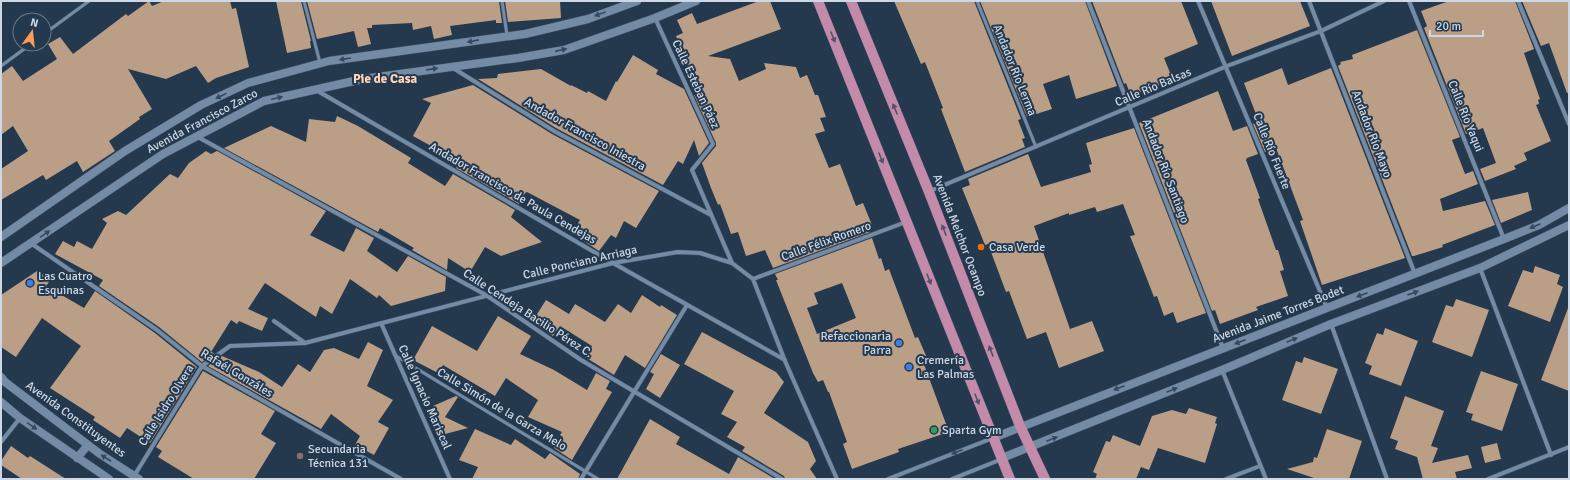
<svg xmlns="http://www.w3.org/2000/svg" width="1570" height="480" font-family="Signika,sans-serif">
	<style>
		.building { fill: #ba9f86; fill-rule: evenodd }
		.lines { fill: none; stroke-linecap: round; stroke-linejoin: round }
		.lane-casing { stroke: #425365; stroke-width: 4 }
		.street-casing { stroke: #425365; stroke-width: 5 }
		.secondary-casing { stroke: #425365; stroke-width: 9 }
		.primary-casing { stroke: #425365; stroke-width: 11 }
		.lane { stroke: #748ba5; stroke-width: 3 }
		.street { stroke: #748ba5; stroke-width: 4 }
		.secondary { stroke: #748ba5; stroke-width: 8 }
		.primary { stroke: #c38aaa; stroke-width: 10 }
		.oneway { fill: #34495f }
		.oneway2 { fill: #54516a }
		.food-dot { fill: #e8710a; stroke: #24384e; stroke-width: 1.5 }
		.shop-dot { fill: #3f7fe0; stroke: #24384e; stroke-width: 1.5 }
		.leisure-dot { fill: #2e9e5b; stroke: #24384e; stroke-width: 1.5 }
		.education-dot { fill: #8d6e63; stroke: #24384e; stroke-width: 1.5 }
		.labels { text-anchor: middle; stroke-width: 4; stroke-linejoin: round; paint-order: stroke }
		.street-label { font-size: 12px; fill: #ccd8e6; stroke: #24384e }
		.poi-label { font-size: 12px; fill: #ccd8e6; stroke: #24384e; text-anchor: start }
		.neighbourhood-label { font-size: 13px; font-weight: bold; fill: #ffd4b9; stroke: #24384e }
	</style>
	<rect width="100%" height="100%" fill="#24384e"/>
	<path class="building" d="M149,1l3,5 12,-5h66l2,8 4,-1 13,59 -33,11 -8,5 -12,-17 -30,13 -38,-10 24,40 -13,8 1,2 -31,22 6,10 -32,21 -6,-11 -31,19 -3,-5 -42,25v-31l27,-18 -15,-25 -12,9v-61l11,-8 11,15 34,-22 -9,-15 12,-7 13,17 53,-40 2,2z
		M276,1h25l10,40h-1l1,7 -24,5z
		M307,1h192l3,22h-6v-3l-46,6 2,9 -18,4 -3,-13 -18,4 -1,-7 -40,2v3h-5l4,16 -13,3 -4,-16 -37,8z
		M505,1h55l1,17 -53,4z
		M759,1h11l11,28 -73,27 22,3 9,22 27,-12 -2,-6 32,4 4,11 7,-3 8,20h3l8,22 -6,1 5,13 -10,3 14,34 11,-4 16,42 7,-3 9,22 -3,2 1,5 -97,36 -8,-18 -19,6 -8,-24 -7,2 -11,-30 -2,1 -7,-17 -9,-25 14,-17v-3l-22,-48 6,3 -24,-62 7,-3 -6,-13 15,-7 5,11z
		M894,1h80l47,118 -3,1 7,18 -3,1 3,8 -60,25 -24,-63 2,-1 -18,-46 -4,2z
		M980,1h105l32,85 -41,13 -7,-24 -26,9 9,25 -25,8z
		M1092,1h89l17,43 -34,14 9,22 -42,16 -5,-13 -2,1z
		M1211,1h89l10,25 -78,30z
		M1449,1h66l19,48 -10,4 16,46 -2,1 1,4 -3,1 15,36 -27,12 3,7 -13,6 2,3 -31,12 -5,-12 16,-6 -13,-35 -17,6 -42,-106 3,-2 -6,-15z
		M1522,1h47v92h-2l-18,-50 -8,3z
		M1417,30l43,107 -8,3 13,34 8,-3 5,13 -38,15 3,12 42,-10 10,24 -53,20 1,2 -29,9h-2l-74,-190 3,-2 -1,-2 13,-3 -1,-4z
		M633,55l25,15 -2,4 28,15 25,54 -10,13 -5,-16 -11,24 -5,-3 -15,24 -107,-57 -78,-49 19,-1 1,-4 43,-5 30,17v-1l16,8 1,-2 18,10 10,-20 1,1z
		M1282,68l6,17 43,-17 74,190 -83,27 -22,-64 3,-1 -27,-72 -11,4 -12,-28 6,-2 -15,-39z
		M473,85l79,49 107,57 -23,37 -12,-7 -8,17 -5,-3 -12,16 -27,-18 8,-13 -53,-28 -2,1 -6,11 -63,-36 4,-6 -47,-26 18,-33 -9,-4z
		M1218,91l15,40 14,-5 11,28 -11,4 -1,2 14,38 -2,1 18,51h2l6,20 -4,1 8,25 -32,11 2,3 -38,14 -5,-14 -3,1 -73,-188z
		M337,116l21,10 53,32 -3,5 37,23 8,-12 62,36 -4,7 31,25 -41,14 -16,-9 -15,25 -22,-14 -1,12 -35,-20 2,-2 -34,-20 -2,4 -154,-84 47,-22 35,16 3,-23 26,3z
		M1134,128l72,185 -29,10 -4,-11 -9,4 -7,-20 -3,1 -14,-36 -10,-25 5,-1 -12,-31 -26,8 -2,-5 -26,8v-2l-35,13 36,103 22,-8 12,30 -45,17 -13,-36 -19,7 -18,-48 -3,1 -18,-48 -3,1 -23,-57 8,-3 -2,-6 60,-25 13,33 50,-15 -2,-7 3,-1 -6,-21z
		M206,151l5,3 6,-3 109,60 -16,24 34,17 12,-24 18,10 -7,13 30,21 11,-16 38,21 -1,14 -54,15 -12,-11 -2,3 -27,-19 -18,35 -12,-8 -4,11 -51,-34 -17,26 20,9 -6,13 -23,-10 -2,3 -6,-4 -20,32 3,1 -12,9 -43,-35 -60,-41 4,-6 -48,-26 8,-13 11,6 3,-6 15,8 15,-26 -5,-4 16,-8 8,4 44,-41 8,4 11,-15z
		M1528,192l4,18 -31,13 -9,-23z
		M872,238l7,21 2,-1 4,13 4,-2 26,69 3,-1 9,21 -5,1 27,73 -51,17 1,3 -47,17 -9,-25 4,-2 -18,-50h-1l-5,-12 -5,2 -5,-9 -37,-93h2l-3,-6zM842,283l14,35 -39,16 -10,-26 11,-4 -4,-11z
		M1535,266l25,9 -3,9 6,3 -13,35 -42,-16 15,-36 10,3z
		M37,271l14,8 -5,7 38,22 11,-17 60,42 42,34 -47,76 -23,-15 -7,10 -27,-18 2,-3 -45,-29 31,-42 -39,-28 -26,39 -15,-10v-52z
		M642,295l18,12 1,-2 16,10 -32,53 -20,-13 -11,20 -29,-18 7,-11 -32,-20 -7,10 -21,-14 14,-22 23,14 6,-10 30,18 13,-18 13,9z
		M1456,299l33,11 -17,47 -40,-15 14,-37 7,2z
		M1568,308h1v83l-28,-11z
		M498,316l33,20 -11,18 34,16 33,20 9,-17 14,8 -4,8 6,3 -40,68 -18,-12 9,-11 -3,-2 2,-3 -34,-15 10,-17 -32,-22 -11,18 -52,-31 -5,8 -25,-13 19,-34 45,25z
		M1385,328l33,13 -17,45 -32,-12 3,-8 -7,-3 12,-30 6,2z
		M702,332l74,40 8,10 -20,31 44,29 8,19 -6,8 7,10h-32l-1,-3 -42,-25 3,-4 -18,-10 10,-15 -16,-8 13,-23 -50,-27z
		M368,342l15,8 -16,36 26,14 -15,22 11,6 -15,27 -19,-10 5,-9 -29,-22 -10,15 -113,-63 14,-10 37,16 23,15 16,-23 12,8 14,-22 10,-2 25,11z
		M661,354l19,11 -20,33 -14,-9 8,-15 -4,-2z
		M1304,357l34,12 -17,45 -39,-14 14,-39 6,2z
		M203,371l72,40 -14,23 15,9 -22,36h-60l-36,-22 4,-6 -6,-4z
		M1481,371l37,13 -16,47 -31,-11 2,-6 -7,-2z
		M456,396l2,1 -13,20 23,11 -23,6 -12,-28z
		M1405,396l39,15 -13,35 7,2 -6,15 36,-8 4,13 -17,4 2,7h-34l-6,-22 -22,-8 3,-8 -8,-3z
		M1189,408l28,9 -2,6 2,1 -12,39 -47,-15 -9,22 -8,-3 -5,12h-41l2,-5 -4,-2 13,-31 4,1 3,-7 27,11 12,-30 20,-6 14,4z
		M650,419l30,18 -4,7 53,30 9,-17 37,22h-158z
		M475,429l36,16 4,-6 30,20 5,-6 30,21 -2,5h-106l6,-12 -19,-7z
		M1327,429l35,12 -13,38h-32l-30,-10 26,-7 1,-5 3,1z
		M1497,443l4,16 -16,4 -4,-16z
		M11,446l17,12 2,-2 36,23h-44l-21,-14v-4z"/>
	<g class="lines">
		<defs>
			<path id="lane" d="M304,1l16,62
				M502,1l5,34
				M977,1l59,146
				M44,34l45,-33
				M1,66l30,-22
				M396,356l202,123"/>
			<path id="street" d="M1088,1l135,347
				M1198,1l129,307
				M1309,1l106,273
				M1409,1l95,238
				M1518,1l51,123
				M655,18l58,126 -21,26 40,93
				M453,68l101,63 157,84
				M316,90l297,173 172,97
				M196,136l290,159 95,65 201,119
				M930,191l297,-125 94,-35 63,-30
				M32,244l125,86 45,36 199,113
				M1480,268l71,187
				M753,279l153,-57
				M274,321l31,22
				M381,323l69,156
				M1331,324l56,155
				M1222,370l44,109
				M1,442l19,-24
				M134,476l68,-110 28,-20 75,-3 308,-80 65,-11 22,1 32,10 21,16 32,82 52,118
				M581,479l106,-174
				M888,479l105,-41
				M952,479l50,-20
				M1226,479l34,-13
				M1488,479l81,-32"/>
			<path id="secondary" d="M1,237l124,-86 76,-46 47,-22 81,-22 196,-27 63,-15 49,-18
				M1,263l162,-109 101,-53 99,-22 155,-21 46,-8 91,-32 41,-17
				M1,377l4,5 95,72 39,25
				M1,402l19,16 89,61
				M993,438l511,-199 35,-14 30,-17
				M77,458l11,-13
				M1002,458l220,-88 109,-46 149,-56 89,-43"/>
			<path id="primary" d="M818,1l192,478
				M851,1l78,191 91,234 25,53"/>
		</defs>
		<use href="#lane" class="lane-casing"/>
		<use href="#street" class="street-casing"/>
		<use href="#secondary" class="secondary-casing"/>
		<use href="#primary" class="primary-casing"/>
		<use href="#lane" class="lane"/>
		<use href="#street" class="street"/>
		<use href="#secondary" class="secondary"/>
		<use href="#primary" class="primary"/>
	</g>
	<defs><path id="oneway-solid" d="M-6-.8H1V-3.2L6.5 0L1 3.2V.8H-6Z"/></defs>
	<g class="oneway">
		<use href="#oneway-solid" transform="translate(600 14) rotate(160)"/>
		<use href="#oneway-solid" transform="translate(473 41) rotate(169)"/>
		<use href="#oneway-solid" transform="translate(561 50) rotate(-13)"/>
		<use href="#oneway-solid" transform="translate(345 59) rotate(171)"/>
		<use href="#oneway-solid" transform="translate(432 69) rotate(-8)"/>
		<use href="#oneway-solid" transform="translate(221 96) rotate(154)"/>
		<use href="#oneway-solid" transform="translate(277 98) rotate(-14)"/>
		<use href="#oneway-solid" transform="translate(1535 226) rotate(157)"/>
		<use href="#oneway-solid" transform="translate(45 234) rotate(-35)"/>
		<use href="#oneway-solid" transform="translate(1413 293) rotate(-20)"/>
		<use href="#oneway-solid" transform="translate(1362 295) rotate(159)"/>
		<use href="#oneway-solid" transform="translate(1292 340) rotate(-23)"/>
		<use href="#oneway-solid" transform="translate(1240 342) rotate(159)"/>
		<use href="#oneway-solid" transform="translate(1119 388) rotate(159)"/>
		<use href="#oneway-solid" transform="translate(1172 390) rotate(-22)"/>
		<use href="#oneway-solid" transform="translate(32 426) rotate(34)"/>
		<use href="#oneway-solid" transform="translate(1052 439) rotate(-22)"/>
		<use href="#oneway-solid" transform="translate(957 452) rotate(159)"/>
		<use href="#oneway-solid" transform="translate(106 458) rotate(-147)"/>
	</g>
	<g class="oneway2">
		<use href="#oneway-solid" transform="translate(833 37) rotate(68)"/>
		<use href="#oneway-solid" transform="translate(895 109) rotate(-112)"/>
		<use href="#oneway-solid" transform="translate(881 158) rotate(68)"/>
		<use href="#oneway-solid" transform="translate(944 230) rotate(-111)"/>
		<use href="#oneway-solid" transform="translate(929 279) rotate(68)"/>
		<use href="#oneway-solid" transform="translate(991 351) rotate(-111)"/>
		<use href="#oneway-solid" transform="translate(977 399) rotate(68)"/>
	</g>
	<circle class="food-dot" cx="981" cy="247" r="4"/>
	<g class="shop-dot">
		<circle cx="30" cy="283" r="4"/>
		<circle cx="899" cy="343" r="4"/>
		<circle cx="909" cy="367" r="4"/>
	</g>
	<circle class="leisure-dot" cx="934" cy="430" r="4"/>
	<circle class="education-dot" cx="300" cy="456" r="4"/>
	<g class="labels">
		<g class="street-label">
			<text transform="translate(1015 70) rotate(68)" y="4">Andador Río Lerma</text>
			<text transform="translate(696 84) rotate(65)" y="4">Calle Esteban Páez</text>
			<text transform="translate(1153 87) rotate(-23)" y="4">Calle Río Balsas</text>
			<text transform="translate(1466 116) rotate(68)" y="4">Calle Río Yaqui</text>
			<text transform="translate(202 121) rotate(-28)" y="4">Avenida Francisco Zarco</text>
			<text transform="translate(585 134) rotate(29)" y="4">Andador Francisco Iniestra</text>
			<text transform="translate(1372 134) rotate(69)" y="4">Andador Río Mayo</text>
			<text transform="translate(1272 151) rotate(68)" y="4">Calle Río Fuerte</text>
			<text transform="translate(1166 171) rotate(69)" y="4">Andador Río Santiago</text>
			<text transform="translate(513 193) rotate(30)" y="4">Andador Francisco de Paula Cendejas</text>
			<text transform="translate(960 235) rotate(69)" y="4">Avenida Melchor Ocampo</text>
			<text transform="translate(826 241) rotate(-20)" y="4">Calle Félix Romero</text>
			<text transform="translate(580 262) rotate(-13)" y="4">Calle Ponciano Arriaga</text>
			<text transform="translate(528 313) rotate(33)" y="4">Calle Cendeja Bacilio Pérez C.</text>
			<text transform="translate(1278 314) rotate(-21)" y="4">Avenida Jaime Torres Bodet</text>
			<text transform="translate(237 373) rotate(31)" y="4">Rafaél Gonzáles</text>
			<text transform="translate(425 397) rotate(66)" y="4">Calle Ignacio Mariscal</text>
			<text transform="translate(166 405) rotate(-58)" y="4">Calle Isidro Olvera</text>
			<text transform="translate(502 409) rotate(31)" y="4">Calle Simón de la Garza Melo</text>
			<text transform="translate(76 419) rotate(36)" y="4">Avenida Constituyentes</text>
		</g>
		<g class="poi-label">
			<text x="989" y="251">Casa Verde</text>
			<text x="38" y="280">Las Cuatro<tspan x="38" dy="14">Esquinas</tspan></text>
			<text x="891" y="340" text-anchor="end">Refaccionaria<tspan x="891" dy="14">Parra</tspan></text>
			<text x="917" y="364">Cremería<tspan x="917" dy="14">Las Palmas</tspan></text>
			<text x="942" y="434">Sparta Gym</text>
			<text x="308" y="453">Secundaria<tspan x="308" dy="14">Técnica 131</tspan></text>
		</g>
		<g class="neighbourhood-label">
			<text x="385" y="83">Pie de Casa</text>
		</g>
	</g>
	<rect width="1570" height="480" fill="none" stroke="#ccd8e6" stroke-width="4"/>
	<g transform="translate(32 32) rotate(15)"><circle r="19" fill="#24384e" stroke="#67788b"/>
	<path d="M0-3L7 15L0 10L-7 15Z" fill="#fe9b58"/>
	<text y="-6" font-size="11" font-weight="bold" text-anchor="middle" fill="#ccd8e6">N</text>
	</g>
	<path d="M1430 30v6h53v-6" fill="none" stroke="#ccd8e6" stroke-width="2"/>
	<text x="1436" y="30" font-size="12" fill="#ccd8e6" stroke="#24384e" stroke-width="3" paint-order="stroke">20 m</text>
</svg>
